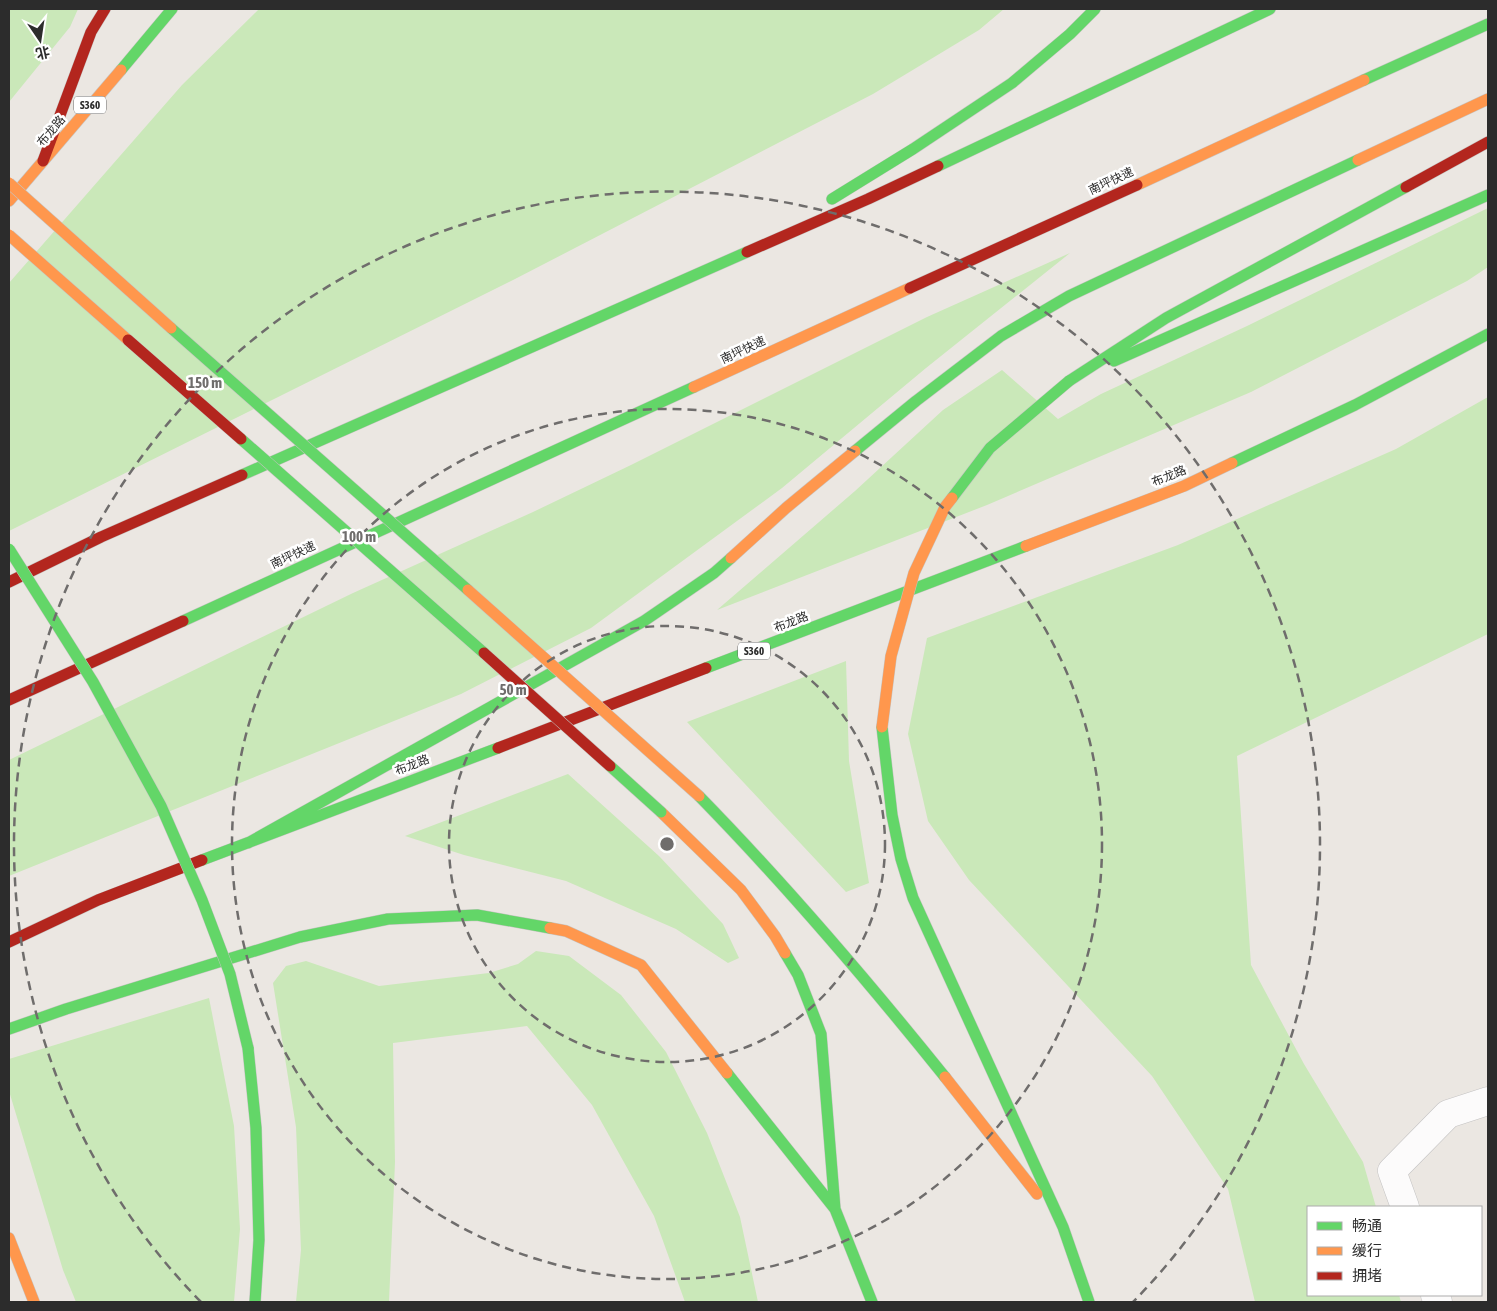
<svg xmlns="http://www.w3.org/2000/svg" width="1497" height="1311" font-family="'Asap Condensed','Noto Sans SC',sans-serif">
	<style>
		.green { fill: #cae8b9 }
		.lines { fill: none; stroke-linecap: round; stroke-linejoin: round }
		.street-casing { stroke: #c4c3c3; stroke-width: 29 }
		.fast-casing { stroke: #c6c4c2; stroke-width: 12 }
		.slow-casing { stroke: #c6c4c2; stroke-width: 12 }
		.jam-casing { stroke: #c6c4c2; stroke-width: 12 }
		.street { stroke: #fcfbfb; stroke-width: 28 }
		.fast { stroke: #63d668; stroke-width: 11 }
		.slow { stroke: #ff974d; stroke-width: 11 }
		.jam { stroke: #b3261e; stroke-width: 11 }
		.fast-bridge-casing { stroke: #c6c4c2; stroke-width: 12; stroke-linecap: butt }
		.slow-bridge-casing { stroke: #c6c4c2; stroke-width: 12; stroke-linecap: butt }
		.jam-bridge-casing { stroke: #c6c4c2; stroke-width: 12; stroke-linecap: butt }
		.fast-bridge { stroke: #63d668; stroke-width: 11 }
		.slow-bridge { stroke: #ff974d; stroke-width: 11 }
		.jam-bridge { stroke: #b3261e; stroke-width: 11 }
		.ring { fill: none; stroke: #6f6d6c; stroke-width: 2.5; stroke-dasharray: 9 6 }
		.labels { text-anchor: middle; stroke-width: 5; stroke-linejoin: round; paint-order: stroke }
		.shield { fill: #fff; stroke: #6b6b6b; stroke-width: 1 }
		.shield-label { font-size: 11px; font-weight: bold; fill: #2c2c2c }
		.street-label { font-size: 12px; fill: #2c2c2c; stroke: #fff }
		.centre { fill: #6f6d6c; stroke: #fff; stroke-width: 2.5 }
		.ring-label { font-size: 15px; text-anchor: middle; font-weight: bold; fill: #6f6d6c; stroke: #fff; stroke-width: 5; stroke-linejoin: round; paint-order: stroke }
	</style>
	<rect width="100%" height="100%" fill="#ebe7e2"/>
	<path class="green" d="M9,9h69l-8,18 -61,75z
		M259,9h745l-25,21 -106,64 -358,185 -506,252v-248l173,-198z
		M1488,208v59l-21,14 -216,111 -264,113 -270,105 138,-119 88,-81 59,-40 56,49 43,-25 146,-68z
		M1070,253l-144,115 -144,120 -191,140 -130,66 -452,182v-116l344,-167 180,-81 98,-47 296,-148z
		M1488,397v237l-251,122 14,209 53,99 59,98 13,45h-68v88h91l2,7h-146l-27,-113 -76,-113 -183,-196 -41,-59 -20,-87 19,-96 251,-93 218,-96z
		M846,661l3,100 20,122 -23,9 -159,-170z
		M568,774l91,82 64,68 16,34 -11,5 -52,-34 -110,-48 -102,-26 -59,-19z
		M536,951l33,5 52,39 45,57 41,81 33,84 18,85h-73l-31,-86 -62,-111 -65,-79 -134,17 2,119 -6,140h-93l5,-52 -5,-123 -23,-144 13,-17 20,-5 73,25 110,-13 29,-9z
		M209,998l25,128 6,103 -6,73h-158l-13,-32 -54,-179v-32z"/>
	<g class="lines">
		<defs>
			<path id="street" d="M1405,1207l-13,-36 56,-57 40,-13
				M1435,1295l3,7"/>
			<path id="fast" d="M121,70l51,-61
				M1364,80l124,-56
				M938,166l332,-157
				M832,199l81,-50 99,-66 58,-49 25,-25
				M1114,361l374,-166
				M1069,381l97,-63 240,-131
				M855,451l61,-50 85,-65 68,-40 289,-136
				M1232,463l123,-58 133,-71
				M242,475l505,-223
				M183,621l511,-234
				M706,668l320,-122
				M882,727l10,88 9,44 12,39 150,329 26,75
				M699,796c87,89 168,184 246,281
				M248,843l396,-222 70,-48 17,-15
				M202,860l296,-112
				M785,953l13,22 23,59 14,175 37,93
				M9,1029l57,-20 234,-72 88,-18 89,-4 73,13
				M248,1048l8,80 3,112 -4,62
				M727,1073l108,136"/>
			<path id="slow" d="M1358,160l130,-61
				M1137,185l227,-105
				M9,201l112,-131
				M694,387l216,-99
				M1026,546l158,-60 48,-23
				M731,558l55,-50 69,-57
				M661,812l80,78 34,46 10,17
				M550,928l16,3 75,34 86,108
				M945,1077l92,117
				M9,1238l25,64"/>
			<path id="jam" d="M43,161l48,-129 14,-23
				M1406,187l82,-45
				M747,252l121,-53 70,-33
				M910,288l227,-103
				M9,582l92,-45 141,-62
				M9,700l174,-79
				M498,748l208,-80
				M9,942l89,-42 104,-40"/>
		</defs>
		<use href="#street" class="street-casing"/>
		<use href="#fast" class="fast-casing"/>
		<use href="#slow" class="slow-casing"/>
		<use href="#jam" class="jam-casing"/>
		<use href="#street" class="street"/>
		<use href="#fast" class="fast"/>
		<use href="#slow" class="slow"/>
		<use href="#jam" class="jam"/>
		<defs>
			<path id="fast-bridge" d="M171,328l297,262
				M241,439l243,214
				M952,498l38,-50 79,-67
				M9,549l84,133 68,124 41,94 28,74 18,74
				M610,766l51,46"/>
			<path id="slow-bridge" d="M9,183l162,145
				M9,235l119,105
				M468,590l231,206
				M882,727l9,-71 23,-83 31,-66 7,-9"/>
			<path id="jam-bridge" d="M128,340l113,99
				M484,653l126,113"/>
		</defs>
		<use href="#fast-bridge" class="fast-bridge-casing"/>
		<use href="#slow-bridge" class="slow-bridge-casing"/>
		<use href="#jam-bridge" class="jam-bridge-casing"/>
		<use href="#fast-bridge" class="fast-bridge"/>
		<use href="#slow-bridge" class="slow-bridge"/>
		<use href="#jam-bridge" class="jam-bridge"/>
	</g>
	<g class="ring">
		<circle cx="667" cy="844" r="218"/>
		<circle cx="667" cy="844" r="435"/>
		<path d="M201 1302A653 653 0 1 1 1133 1302"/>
	</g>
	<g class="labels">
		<g class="shield">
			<rect x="74" y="96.5" width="32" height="17" rx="4"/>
			<rect x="738" y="642.5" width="32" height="17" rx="4"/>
		</g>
		<g class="shield-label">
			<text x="90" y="109">S360</text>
			<text x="754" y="655">S360</text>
		</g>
		<g class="street-label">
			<text transform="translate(51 131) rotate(-50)" y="4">布龙路</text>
			<text transform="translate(1111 181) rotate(-25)" y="4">南坪快速</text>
			<text transform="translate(743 350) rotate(-25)" y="4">南坪快速</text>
			<text transform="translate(1169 476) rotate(-22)" y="4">布龙路</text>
			<text transform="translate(293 555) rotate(-25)" y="4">南坪快速</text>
			<text transform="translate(791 622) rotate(-21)" y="4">布龙路</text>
			<text transform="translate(412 765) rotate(-21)" y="4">布龙路</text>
		</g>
	</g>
	<circle cx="667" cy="844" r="8" class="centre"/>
	<g class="ring-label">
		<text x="205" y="388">150 m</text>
		<text x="359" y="542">100 m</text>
		<text x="513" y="695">50 m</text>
	</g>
	<rect width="1497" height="1311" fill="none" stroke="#2c2c2c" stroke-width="20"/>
	<rect x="1307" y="1206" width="175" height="90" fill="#ffffff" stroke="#ababab"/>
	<rect x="1317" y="1222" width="25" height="8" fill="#63d668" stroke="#ababab"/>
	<text x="1352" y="1231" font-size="15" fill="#2c2c2c">畅通</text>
	<rect x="1317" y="1247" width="25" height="8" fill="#ff974d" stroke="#ababab"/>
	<text x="1352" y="1256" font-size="15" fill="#2c2c2c">缓行</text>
	<rect x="1317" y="1272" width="25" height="8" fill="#b3261e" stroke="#ababab"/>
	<text x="1352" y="1281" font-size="15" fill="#2c2c2c">拥堵</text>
	<g transform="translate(40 40) rotate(167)" stroke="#ffffff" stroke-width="4" paint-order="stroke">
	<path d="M0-4L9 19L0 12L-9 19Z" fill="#2c2c2c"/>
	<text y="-8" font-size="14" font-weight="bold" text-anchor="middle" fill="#2c2c2c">北</text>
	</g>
</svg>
